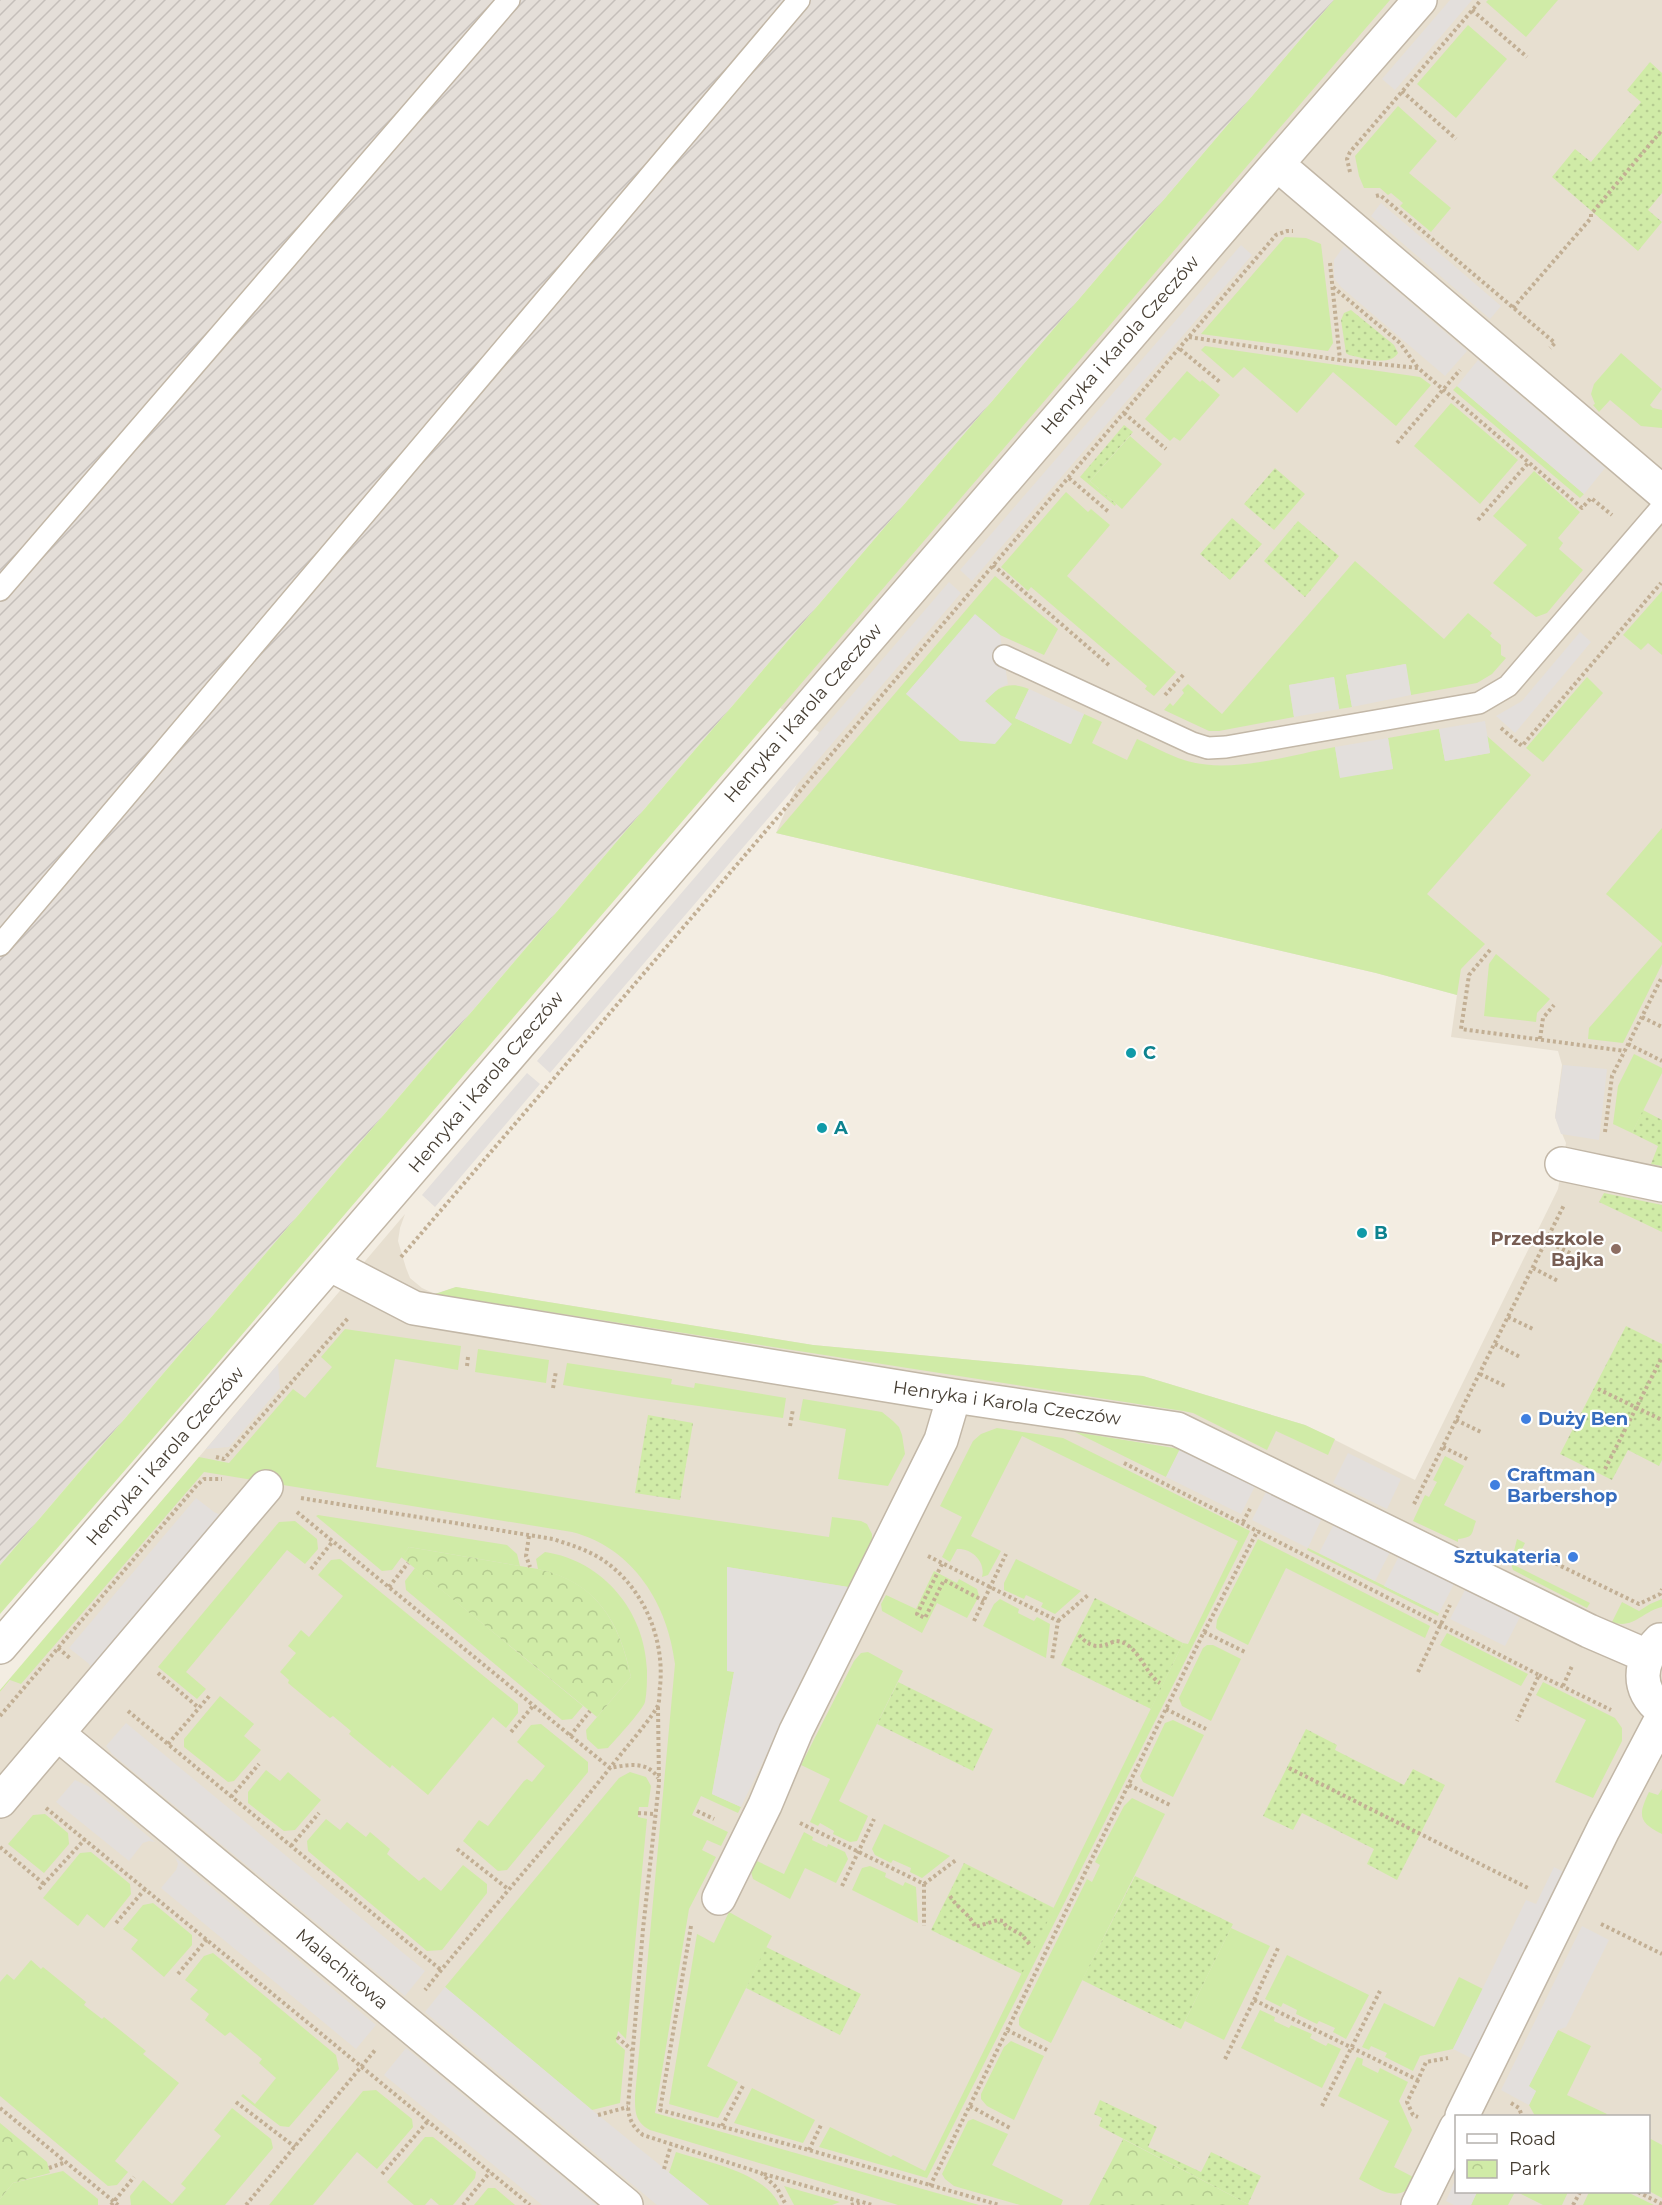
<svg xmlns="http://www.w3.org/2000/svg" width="1662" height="2205" font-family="Montserrat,sans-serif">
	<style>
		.residential { fill: #e7dfd0; fill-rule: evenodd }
		.industrial { fill: url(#industrial-furrows) }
		.grass { fill: #d0eba7 }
		.park { fill: url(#park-crowns) }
		.garden { fill: url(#garden-dots) }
		.parking { fill: #e3dfdc }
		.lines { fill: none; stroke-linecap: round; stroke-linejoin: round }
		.service-casing { stroke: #c2b7a7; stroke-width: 24 }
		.minor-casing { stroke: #c2b7a7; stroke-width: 36 }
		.path { stroke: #c2af94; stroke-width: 4; stroke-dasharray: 3 3; stroke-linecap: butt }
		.service { stroke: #fff; stroke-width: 21 }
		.minor { stroke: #fff; stroke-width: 33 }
		.culture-dot { fill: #0f9aa8; stroke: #fff; stroke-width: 2 }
		.education-dot { fill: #8d6e63; stroke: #fff; stroke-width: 2 }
		.shop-dot { fill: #3f7fe0; stroke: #fff; stroke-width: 2 }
		.labels { text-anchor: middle; stroke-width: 4.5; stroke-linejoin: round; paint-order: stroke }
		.street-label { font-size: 18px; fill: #453d32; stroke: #fff }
		.culture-label { font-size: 18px; font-weight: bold; fill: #0d838f; stroke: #fff; text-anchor: start }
		.education-label { font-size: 18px; font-weight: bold; fill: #785e54; stroke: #fff; text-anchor: end }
		.shop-label { font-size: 18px; font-weight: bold; fill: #366cbe; stroke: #fff; text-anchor: start }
	</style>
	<defs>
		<pattern id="industrial-furrows" width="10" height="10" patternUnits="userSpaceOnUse" patternTransform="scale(1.5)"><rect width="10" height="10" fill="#e4ded8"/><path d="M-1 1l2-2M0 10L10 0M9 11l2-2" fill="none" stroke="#c5bfba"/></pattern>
		<pattern id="park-crowns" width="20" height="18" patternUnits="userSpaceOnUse" patternTransform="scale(1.5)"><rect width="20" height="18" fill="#d0eba7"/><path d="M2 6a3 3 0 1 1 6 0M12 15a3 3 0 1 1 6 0" fill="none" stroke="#b4ca90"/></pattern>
		<pattern id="garden-dots" width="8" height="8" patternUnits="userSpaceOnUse" patternTransform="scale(1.5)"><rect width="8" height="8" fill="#d0eba7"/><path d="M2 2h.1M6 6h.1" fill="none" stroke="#b4ca90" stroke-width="1.8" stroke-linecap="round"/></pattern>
	</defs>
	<rect width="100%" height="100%" fill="#f3ede2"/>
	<path class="residential" d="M1334,0h328v2205h-1662v-513l405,-478 -5,14 -2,13 8,27 4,10 12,10 13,6 21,-7 357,58 330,31 162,49 110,55 143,-291 8,-46 -11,-26 7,-52 -4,-14 -107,-14 6,-42 -81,-22 -600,-140 43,-101 -71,-44zM1456,2116h192v76h-192z"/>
	<path class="industrial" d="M0,0h1334l-1334,1565z"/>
	<path class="grass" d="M1334,0h56l-927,1076 -270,316 -193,222v-49z
		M1488,0h70l-32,37 -40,-35z
		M1468,25l39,34 -51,59 -39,-34z
		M1398,106l39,35 -28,32 42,35 -20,24 -31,-26 3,-3 -12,-10 -3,2 -8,-7h-16l-5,-12 -4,-20z
		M1285,237l21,1 15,6 12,99 -5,8 -127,-17z
		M1205,346l215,31 11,8 -35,41 -63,-54 -36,41 -53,-46 -11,11 -32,-28z
		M1621,353l41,36 -12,16 3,3 9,2v18l-21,-2 -31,-26 -11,12 -6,-7 2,-1 -4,-10 3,-10z
		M1187,371l13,11 2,-2 18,15 -40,46 -6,-4 -4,4 -25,-22z
		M1457,386l127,108 -4,4 -127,-108z
		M1451,403l67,57 -38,44 -66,-58z
		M1130,436l32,28 -40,45 -32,-28z
		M1534,471l46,41 -22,26 5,5 -4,6 24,21 -36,43 -11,4 -43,-34 34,-38 -34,-29z
		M1066,492l22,20 3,-3 19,16 -43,51 109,96 -22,24 -9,-7 2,-3 -116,-99 -3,4 -27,-24z
		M1355,561l89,78 24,-26 24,20 -2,3 11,9v10l5,3 -14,16 -15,9 -66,12 -6,-31 -59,11 6,32 -13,2 -5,-32 -45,8 5,32 -75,14h-10l-45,-21 6,-7 3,3 11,-13 -2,-3 6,-6 34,30z
		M995,576l63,53 -14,26 -44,-20 -25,-20 -69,79 79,7c13,-15 25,-20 44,-12l-14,29 55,26 14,-30 18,8 -10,21 35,17 10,-21c16,7 31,16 47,21 45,15 105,-5 151,-13l5,30 53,-8 -5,-31 51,-9 6,32 45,-8 -3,-17 44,39 -104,119 58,50 -24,25 -4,26 -81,-22 -600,-140z
		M1662,591v64l-14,-12 -7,7 -18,-15z
		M1587,677l16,16 -60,69 -17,-14z
		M1662,828v115l-56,-49z
		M1662,945v19l-39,79 -35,-4 1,-11z
		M1496,954l54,45 -13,14 -1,9 -52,-6 5,-52z
		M1634,1054l28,14v5l-30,60 -19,-9 5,-38z
		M456,1287l357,58 330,31 162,49 30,14 -7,16 -52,-24 -9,19 -74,-37 -10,-2 -748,-117z
		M345,1329l116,17 -3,24 -63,-11 -19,108 241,39 212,31 3,-20 29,4 6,3 5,10v6l-24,47 -121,-20v103l7,2 -22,122 29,13 -3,6 -37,-17 -9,19 36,17 -7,14 -14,-6 -5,10 14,7 -27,52 -34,204 324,92h-81l-248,-75c-15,-8 -15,-18 -15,-34l40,-432c-7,-59 -41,-116 -103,-132l-368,-60 -183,212 -11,-4 -10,12v-2l199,-233 30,6 64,-74 12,9 27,-31 -11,-10z
		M478,1349l71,11 -3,23 -71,-11z
		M567,1363l105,16 -1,5 23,4 1,-5 91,15 -3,20 -148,-21 -72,-12z
		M803,1399l79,13 11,9 6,6 3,8 3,19 -17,32 -50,-7 8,-50 -47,-9z
		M997,1428l66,10 187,93 -323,647 -108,-31 11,-20 61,30 2,-2 32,16 258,-528 5,1 50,-103 -216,-105 -51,100 30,15 -13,24 -6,2c4,-15 -10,-29 -25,-28l-7,13 -8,-5 20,-40 -22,-11 33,-65 8,-7z
		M1075,1432l105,17 -14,28z
		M1445,1456l19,10 -20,39 32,16c-5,13 -1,16 -18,18v3l-45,-21 12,-26 4,2 8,-15 -4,-2z
		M318,1515l189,30 10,9 3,12 -111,-19 -17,23 -10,1 -66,-55z
		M295,1521l22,18 1,10 -13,15 -18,-14 -101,122 20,17 -9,10 -39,-32 121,-145z
		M1258,1539l172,87 -5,12 -139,-70 -38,77 -30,-15 -2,-2 1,-8z
		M1517,1539l8,4 -11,22 76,38 -3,5 -74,-38 -2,-7z
		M1308,1548l131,65 -1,3 -131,-66z
		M545,1552c59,9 100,60 102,118 0,10 0,22 -2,32 -3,9 -29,37 -37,46l-10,1 -11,-10 -1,-9 45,-53c-12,-57 -34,-94 -93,-108l-2,-10z
		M340,1559l178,145v9l-12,15 -13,-11 -65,78 -36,-30 -2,3 -41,-34 2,-3 -18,-15 -3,2 -42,-35 1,-3 -9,-8 16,-19 -8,-7 13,-16 8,7 34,-41 -25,-21 13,-15z
		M1016,1559l65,32 -26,23 -14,-7 2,-4 -17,-8 -2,4 -20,-9v-7z
		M415,1568l168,138 -11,13 -10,1 -156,-130 -1,-9z
		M934,1571l23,12 2,-4 18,10 2,7 -12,22 -30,-15 -15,30 -40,-22 -1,-7 5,-9 30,14z
		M1000,1599l19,10 -1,4 16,8 3,-4 13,7 -4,34 -63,-32 11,-22z
		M1662,1599v8c-19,4 -29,23 -50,15l10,-20 17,9 11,-7z
		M1447,1633l81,41 -7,12 -81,-41z
		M1207,1645h6l28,14 -30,62 -29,-15 -3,-8 24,-50z
		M868,1652l35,19 -64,130 29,15 -11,25 -7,1 -17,-8 1,-3 -14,-8 -2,3 -8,-4 20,-43 -29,-14 53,-104 7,-8z
		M1543,1682l72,36 7,10v13l-29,57 -38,-16 31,-62 -50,-25z
		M220,1696l34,28 -10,12 17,14 -27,31 -6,1 -44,-35v-8z
		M1173,1720l31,15 -31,62 -30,-15 -3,-6 25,-53z
		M541,1724l47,38v10l-81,98 -9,1 -35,-30 16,-21 9,6 36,-45 3,-2 5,3 13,-16 -28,-24 14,-17z
		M266,1770l14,11 8,-9 33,28 -26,30 -11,1 -36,-28v-11z
		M630,1772l16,5 5,9 -3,21h-9l-1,10 9,2 -21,220 -8,-8 -2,11 9,8 -5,53 -28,7 -147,-123 174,-209z
		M1662,1789v45c-24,-12 -24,-19 -13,-42l9,3z
		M1132,1798l33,16 -114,229 -29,-15 -3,-3v-7l68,-139 5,3 8,-17 -5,-3 29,-56z
		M45,1814l23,19 1,11 -25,29 -36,-29 25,-29z
		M326,1819l14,11 7,-8 19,15 4,-5 20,17 -3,5 32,27 5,-4 17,14 22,-26 24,19v9l-45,57 -15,1 -119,-100 -1,-10z
		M884,1824l66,32 -28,22 -12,-6 1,-4 -18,-8 -2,3 -16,-8 -3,-6z
		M804,1832l9,5 -1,3 15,7 1,-3 17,8 3,7 -12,24 -31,-15 -15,31 -37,-20 -2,-7 4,-12 29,14z
		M91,1852l39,32 1,10 -27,34 -17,-14 -9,12 -35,-28 37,-45z
		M870,1866l16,7 -1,4 18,9 2,-4 11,5 2,36 -66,-33 10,-22z
		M153,1903l39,32v10l-28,32 -33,-28 7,-9 -15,-11 20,-24z
		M729,1912l43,24 -65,130 31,16 -20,36 -49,-14 28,-170 17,9z
		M1231,1928l39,18 -46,94 -39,-19z
		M213,1953l123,102 3,14 -50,58 -9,-1 -39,-30 2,-2 12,10 21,-26 -17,-15 3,-4 -32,-27 -5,4 -20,-16 4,-6 -19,-15 8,-9 -13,-10 19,-24z
		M1287,1955l82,40 -23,44 -13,-7 2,-4 -16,-7 -2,3 -21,-10 1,-4 -14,-7 -2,4 -16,-8z
		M31,1960l10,9 2,-2 43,35 -2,3 18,14 2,-2 42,34 -3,3 36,29 -64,78 13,11 -11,13 -9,1 -108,-90v-114l7,-8 7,6z
		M1459,1977l24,12 -30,60 -33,7 -7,15 -28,-14 2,-4 -16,-7 -2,4 -7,-3 22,-44 50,24z
		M1260,2010l15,7 -1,4 15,7 2,-3 21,9 -2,4 16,8 2,-3 13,6 -19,39 -81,-40z
		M1558,2030l33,16 -24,49 40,19 -2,2h-70l-6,-11 7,-14 -8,-4z
		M1011,2041l33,15 -30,64 -27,-14 -6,-7v-5l23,-47z
		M1357,2057l6,2 -1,6 16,8 2,-5 28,14 -9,19 13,29 -18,37 23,12c-18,26 -34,12 -58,0l30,-58 -51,-25z
		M752,2088l63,32 -12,23 -69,-20z
		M376,2090l36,29 1,8 -36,42 -20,-17 -44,53h-44l94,-114z
		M232,2108l39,31 2,9 -48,57h-94l-1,-9 13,-16 29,24 14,-16 -5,-4 40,-48 -7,-6z
		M973,2119l35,15 -16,31 71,35 -2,5h-41l-66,-19 -9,-7 -3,-5 26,-53z
		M425,2137h8l43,35 -1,6 -22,27h-14l-8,-7 -6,7h-11l-27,-23z
		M1649,2138l13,7v53l-13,-7z
		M676,2152c31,10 90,21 103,53h-70l-40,-32z
		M63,2171l35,28v6h-98v-6l13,-16z
		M784,2186l56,16 -8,3h-38z
		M488,2188h7l20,17h-41z
		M1477,2192h38l-7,13h-37z
		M1517,2192h51l-6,13h-19z
		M1589,2192h38l27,13h-71z"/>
	<path class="park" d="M409,1547l129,22c59,13 81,52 93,108l-34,40 -196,-160z
		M0,2123l47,39 3,11 -37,10 -13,16z
		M1123,2139l125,65 1,1h-160z"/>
	<path class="garden" d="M1650,62l12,11v120l-14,17 14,12 -24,29 -86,-74 23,-28 16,13 50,-60 -14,-12z
		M1351,310l43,35 4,8c-8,14 -35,5 -49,2l-3,-2 -5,-33 3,-7z
		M1124,425l9,7 -43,49 26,23 -1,2 -35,-29z
		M1275,468l30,26 -31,36 -30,-26z
		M1232,518l30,26 -32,36 -30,-26z
		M1298,521l41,35 -34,41 -41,-36z
		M1643,1110l19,10v46l-11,-2 7,-18 -26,-13z
		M1604,1193l58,12v27l-63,-30z
		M1626,1326l36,18v116l-3,6 -31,-16 -16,30 -52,-26z
		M648,1415l45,8 -13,77 -45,-7z
		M1095,1598l88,45 -32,66 -90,-44z
		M898,1682l95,47 -20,42 -96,-47z
		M1306,1729l31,16 -2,5 69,35 9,-16 32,16 -48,95 -30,-16 7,-15 -72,-36 -9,17 -30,-14z
		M964,1863l90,45 -32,66 -91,-44z
		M1135,1876l98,48 -52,105 -99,-49z
		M766,1947l95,47 -21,41 -94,-47z
		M1100,2100l57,27 -9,20 53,25 10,-20 50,24 -13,28 -149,-78 3,-8 -8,-4z"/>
	<path class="parking" d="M1450,0h22l-77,90 -13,-11z
		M1381,203l120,103 -11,13 -119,-103z
		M1241,245l11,10 -280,326 -12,-11z
		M1344,246l123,105 -22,25 -104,-89 -7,-9v-18z
		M1478,360l127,108 -21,26 -127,-108z
		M949,582l12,11 -411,480 -13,-12z
		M975,614l25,21 8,49 -9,4 -14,13 27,23 -17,20 -35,-3 -54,-47z
		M1580,632l11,10 -76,91 -19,-17 26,-15z
		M1406,664l5,31 -59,12 -6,-32z
		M1334,677l5,32 -45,8 -5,-32z
		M1029,689l55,25 -13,30 -56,-26z
		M1485,721l5,32 -45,8 -6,-32z
		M1388,738l5,31 -53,9 -5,-31z
		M1563,1065l44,4 -8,71 -38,-6 -6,-17z
		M527,1073l13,11 -105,123 -13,-12z
		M278,1364l2,24 -51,59 -23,2z
		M1180,1449l6,1 70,34 -15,30 -75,-37z
		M1348,1453l53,26 -14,30 -54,-26z
		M1267,1490l55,28 -14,30 -56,-28z
		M196,1498l18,14 9,4 -131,152 -4,-5 -19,-15z
		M1334,1524l56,28 -15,29 -56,-28z
		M1399,1556l55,28 -15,29 -55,-27z
		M727,1567l121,20 -107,220 -29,-13 22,-122 -7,-1z
		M1465,1590l55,27 -15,29 -55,-27z
		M126,1723l299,248 -20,25 -293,-242 -6,-8z
		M75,1780l13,6 67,56 -6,-1 -6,2 -14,18 -73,-59z
		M175,1857l201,168 -20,24 -195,-161 15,-18 2,-6z
		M1554,1867l12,6 -91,187 -22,-11 73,-149 10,4z
		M1582,1926l27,14 -43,87 -8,3 -29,56 7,5 -7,14 -28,-15z
		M445,1987l147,123 117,95h-52l-232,-193z
		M406,2048l190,157h-54l-158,-130z
		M1456,2178v14h21l-6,13h-17l-8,-4z"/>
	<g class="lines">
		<defs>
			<path id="service" d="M0,590l509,-590
				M1004,656l188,87 16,5 18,-1 253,-44 29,-17 154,-179
				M0,945l799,-945"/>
			<path id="minor" d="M1420,0l-143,164 385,328
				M1562,1164l100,21
				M331,1265l83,43 540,88 223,33 412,202 58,25
				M1660,1640c-22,22 -24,50 2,70
				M0,1647l1277,-1483
				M58,1734l568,471
				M0,1801l266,-314
				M719,1898l46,-93 31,-74 145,-291 13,-44
				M1462,2116l141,-286 59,-112
				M1418,2205l38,-77"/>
		</defs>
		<use href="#service" class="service-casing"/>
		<use href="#minor" class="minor-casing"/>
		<path class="path" d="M1472,10l55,47
			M1402,91l54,48
			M1350,172l-3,-13 3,-7 131,-152
			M1376,196l4,-1 175,148 -5,5
			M1330,263l10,97
			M1333,287l67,56 18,25
			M1513,308l78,-90v-4l71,-84
			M1189,337l151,23 78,8 164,140 9,-10 21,17
			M1180,349l41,34
			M1124,413l42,36
			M1397,443l63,-73
			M1069,478l41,35
			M1478,520l51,-58
			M993,565l118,102
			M1165,695l20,-22
			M1501,728l21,18 139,-163
			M1490,950l-21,25 -8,54 164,22
			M1642,1017l20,10
			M1540,1039l3,-21 11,-13
			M1628,1044l34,17
			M1605,1132l7,-56 50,-99
			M1546,1241l26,13
			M401,1257l875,-1022 11,-4h6
			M1533,1268l25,13
			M1508,1317l25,12
			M1495,1344l25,13
			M467,1366l1,-9
			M1480,1374l25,12
			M553,1388l3,-17
			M1598,1389l64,31
			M1456,1420l25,12
			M790,1426l3,-17
			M1443,1447l24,12
			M216,1457l8,2 125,-142
			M1124,1463l415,212 -22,46
			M1605,1469l57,-112
			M301,1498l252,41c18,6 35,11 50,21 41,28 62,79 57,127 -1,5 0,12 -2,18 -3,9 -33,44 -41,54 -62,79 -129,153 -192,231
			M1414,1504l150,-299
			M297,1512l313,256c17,-3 37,-8 48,10
			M1243,1522l8,-15
			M529,1536l-3,20 4,11
			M1534,1553l105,51 21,-10 2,-5
			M928,1556l130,65 -6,39
			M942,1564l-25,50 8,4 19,-38 40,21
			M311,1569l22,-28
			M389,1587l19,-24
			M974,1621l32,-67
			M1058,1621l30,-26
			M1204,1632l41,20
			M1079,1635c12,14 21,13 36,6 22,0 29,32 45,42
			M58,1648l13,11
			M1418,1672l32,-67
			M158,1673l41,35
			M1539,1675l72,35
			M1563,1686l9,-20
			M658,1707l1,76 -16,146 -15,178c1,13 5,20 15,28l118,38 16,15 9,17
			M1166,1709l40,20
			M128,1711l313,259
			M0,1716l197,-231 7,-6h18
			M511,1732l22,-26
			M570,1736l20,-25
			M168,1744l43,-50
			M1289,1768l241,121
			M1129,1785l41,20
			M231,1797l28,-33
			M46,1808l484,397
			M697,1811l17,8
			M638,1813l17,1
			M800,1823l124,61v42
			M291,1846l28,-33
			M0,1847l44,37
			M457,1849l51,40
			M924,1884l32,-24
			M842,1886l32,-67
			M39,1889l46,-50
			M950,1896c7,12 20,18 25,31l23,-7 5,1 3,5 16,9 9,11
			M116,1923l29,-34
			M1601,1924l61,30
			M691,1926l-31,184 149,40 190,55
			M178,1974l29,-35
			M1254,2000l25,-54
			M1007,2030l40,20
			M617,2037l15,13
			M1225,2059l29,-59 164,80 8,-18 22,-4
			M1418,2080l-11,22 6,13 5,2
			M236,2102l59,45
			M1511,2103l8,5 3,8
			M970,2106l40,22
			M1322,2106l58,-115
			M0,2108l118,97
			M598,2115l30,-8
			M722,2126l22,-42
			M809,2150l13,-27
			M49,2168l17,-6
			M664,2169l7,-24
			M382,2174l46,-53
			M764,2174l98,28
			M930,2186l274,-554 54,-102
			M1638,2192l24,12
			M111,2205l23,-28
			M246,2205l130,-156
			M463,2205l27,-33
			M851,2205l11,-3 10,3
			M1573,2205l7,-13"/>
		<use href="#service" class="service"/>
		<use href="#minor" class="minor"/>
	</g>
	<g class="culture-dot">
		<circle cx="1131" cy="1053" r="6"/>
		<circle cx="822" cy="1128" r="6"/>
		<circle cx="1362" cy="1233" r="6"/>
	</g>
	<circle class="education-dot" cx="1616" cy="1249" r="6"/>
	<g class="shop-dot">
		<circle cx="1526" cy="1419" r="6"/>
		<circle cx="1495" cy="1485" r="6"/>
		<circle cx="1573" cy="1557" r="6"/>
	</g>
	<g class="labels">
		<g class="street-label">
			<text transform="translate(1120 345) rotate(-49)" y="6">Henryka i Karola Czeczów</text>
			<text transform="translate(803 713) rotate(-49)" y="6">Henryka i Karola Czeczów</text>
			<text transform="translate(486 1082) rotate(-50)" y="6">Henryka i Karola Czeczów</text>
			<text transform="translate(1007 1403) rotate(8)" y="6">Henryka i Karola Czeczów</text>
			<text transform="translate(165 1456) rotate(-49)" y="6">Henryka i Karola Czeczów</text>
			<text transform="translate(342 1969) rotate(40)" y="6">Malachitowa</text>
		</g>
		<g class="culture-label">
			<text x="1143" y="1059">C</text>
			<text x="834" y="1134">A</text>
			<text x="1374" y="1239">B</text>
		</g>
		<g class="education-label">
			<text x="1604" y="1245">Przedszkole<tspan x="1604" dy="21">Bajka</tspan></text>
		</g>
		<g class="shop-label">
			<text x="1538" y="1425">Duży Ben</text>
			<text x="1507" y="1481">Craftman<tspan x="1507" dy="21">Barbershop</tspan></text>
			<text x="1561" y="1563" text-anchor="end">Sztukateria</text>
		</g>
	</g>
	<rect x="1455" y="2115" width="195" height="78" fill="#ffffff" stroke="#b5b1ad" stroke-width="1.5"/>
	<rect x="1467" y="2134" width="30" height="9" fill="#ffffff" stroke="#b5b1ad" stroke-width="1.5"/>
	<text x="1509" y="2145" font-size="18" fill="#453d32">Road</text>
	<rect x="1467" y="2160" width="30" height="18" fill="url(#park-crowns)" stroke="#b5b1ad" stroke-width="1.5"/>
	<text x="1509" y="2175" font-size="18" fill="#453d32">Park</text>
</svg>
